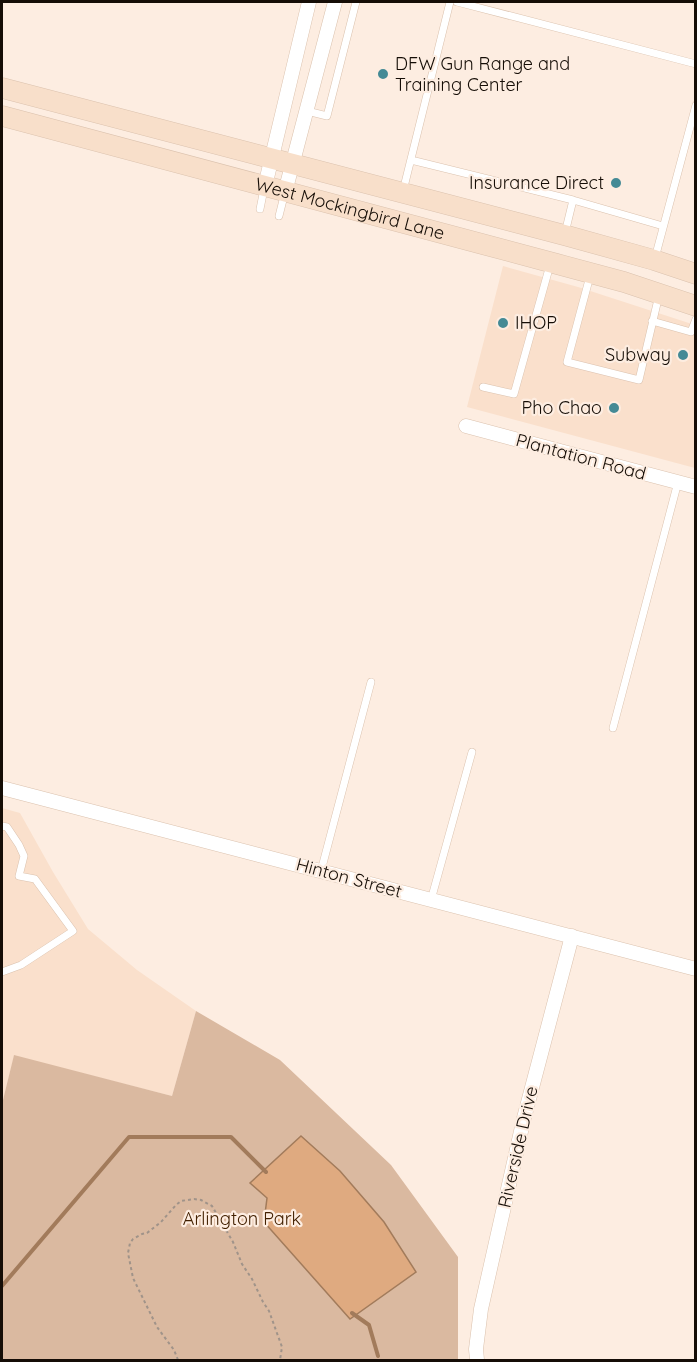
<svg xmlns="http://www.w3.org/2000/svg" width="697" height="1362" font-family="Quicksand,sans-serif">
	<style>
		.built { fill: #fae0cc }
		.green { fill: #dab9a0 }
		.water { fill: #dfaa80; stroke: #a27b5b; stroke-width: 1.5 }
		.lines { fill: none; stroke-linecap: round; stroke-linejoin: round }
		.stream { stroke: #a27b5b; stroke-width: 4 }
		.service-casing { stroke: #dbc2ae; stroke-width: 8 }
		.minor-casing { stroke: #dbc2ae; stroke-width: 15 }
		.secondary-casing { stroke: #dbc2ae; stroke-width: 21 }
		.path { stroke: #a09389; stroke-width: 2; stroke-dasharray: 3 3; stroke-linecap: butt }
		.service { stroke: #fff; stroke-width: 7 }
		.minor { stroke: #fff; stroke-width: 14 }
		.secondary { stroke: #f8dfca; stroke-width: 20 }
		.poi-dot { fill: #448a95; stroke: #fdede1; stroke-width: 2 }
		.labels { text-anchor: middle; stroke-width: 4.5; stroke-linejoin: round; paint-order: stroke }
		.poi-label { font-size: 18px; fill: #150d06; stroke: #fdede1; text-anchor: end }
		.street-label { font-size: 18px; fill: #150d06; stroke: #fdede1 }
		.park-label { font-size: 18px; fill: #422000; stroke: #fdede1 }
	</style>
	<rect width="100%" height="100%" fill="#fdede1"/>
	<path class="built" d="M503,266l75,21 117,38v143l-228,-61z
		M2,808l18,5 33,59 35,57 49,41 59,41 -24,85 -158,-40 -12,48z"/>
	<path class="green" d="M196,1011l84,49 111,105 67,92v102l-11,1h-445v-256l12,-49 158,41z"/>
	<path class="water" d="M301,1136l39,35 44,51 32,50 -66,47 -86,-97 3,-24 -17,-15z"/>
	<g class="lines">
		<path class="stream" d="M2,1286l127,-149h102l35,35
			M352,1313l17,12 9,31"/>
		<defs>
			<path id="service" d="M457,2l239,62
				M307,111l20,5 29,-114
				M411,160l162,40 -8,33
				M403,191l47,-189
				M573,200l90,26
				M260,209l4,-20
				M279,216l6,-24
				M655,258l41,-153
				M590,276l-23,86 72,18 20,-85
				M652,321l39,11 5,-13
				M483,387l31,7 36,-129
				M613,728l65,-246
				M2,826l5,1 12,18 5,11 -5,20 16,3 38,52 -52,34 -19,7
				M321,871l50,-189
				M431,900l41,-148"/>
			<path id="minor" d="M265,186l44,-184
				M285,192l50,-190
				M466,426l230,61
				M2,788l694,181
				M477,1360l-1,-11 5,-40 43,-191 48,-182"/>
			<g id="secondary">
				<path d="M2,88l562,147 90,25 42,14"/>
				<path id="s1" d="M2,116l555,148 67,18 72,24"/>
			</g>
		</defs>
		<use href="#service" class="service-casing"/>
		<use href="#minor" class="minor-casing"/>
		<use href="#secondary" class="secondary-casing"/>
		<path class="path" d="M178,1360l-4,-10 -17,-23 -24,-49 -5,-25 2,-10 3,-4 9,-5 5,-1 14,-11 15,-17 5,-4 13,-2 7,1 11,6 21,36 9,22 10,15 11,23 6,9 13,36 -2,13"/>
		<use href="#service" class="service"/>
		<use href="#minor" class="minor"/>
		<use href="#secondary" class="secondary"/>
	</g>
	<g class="poi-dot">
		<circle cx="383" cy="74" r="6"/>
		<circle cx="616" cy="183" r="6"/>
		<circle cx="503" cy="323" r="6"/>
		<circle cx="683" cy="355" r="6"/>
		<circle cx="614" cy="408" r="6"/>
	</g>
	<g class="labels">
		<g class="poi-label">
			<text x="395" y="70" text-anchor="start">DFW Gun Range and<tspan x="395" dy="21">Training Center</tspan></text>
			<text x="604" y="189">Insurance Direct</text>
			<text x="515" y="329" text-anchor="start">IHOP</text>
			<text x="671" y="361">Subway</text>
			<text x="602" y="414">Pho Chao</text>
		</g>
		<g class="street-label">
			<text dy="6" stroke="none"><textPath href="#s1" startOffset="360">West Mockingbird Lane</textPath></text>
			<text transform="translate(581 457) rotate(15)" y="6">Plantation Road</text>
			<text transform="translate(349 878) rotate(15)" y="6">Hinton Street</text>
			<text transform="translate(518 1147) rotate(-77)" y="6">Riverside Drive</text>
		</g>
		<g class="park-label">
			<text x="242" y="1225">Arlington Park</text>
		</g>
	</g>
	<rect width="697" height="1362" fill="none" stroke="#150d06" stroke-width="6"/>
</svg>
